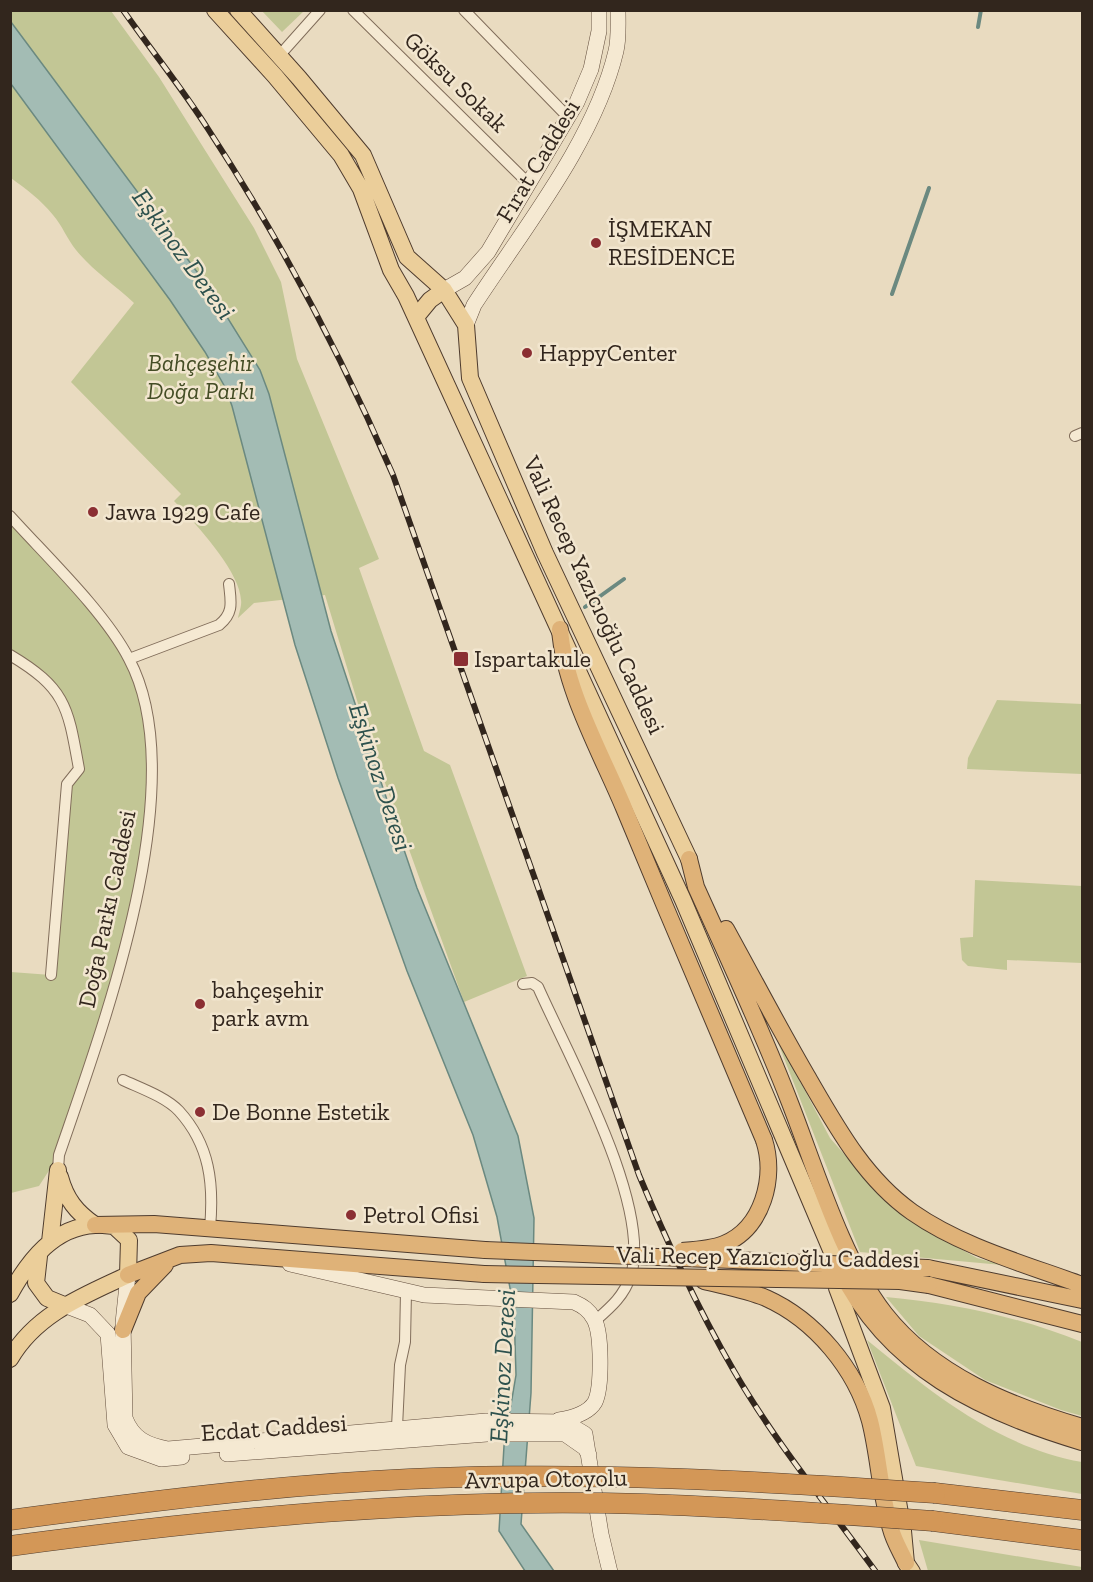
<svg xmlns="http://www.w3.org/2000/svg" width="1093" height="1582" font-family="'Zilla Slab',serif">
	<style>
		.green { fill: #c2c695 }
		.water { fill: #a3bcb4; stroke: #6b8980; stroke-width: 1.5 }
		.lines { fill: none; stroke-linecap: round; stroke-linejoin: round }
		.stream { stroke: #6b8980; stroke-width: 4 }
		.minor-casing { stroke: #816d5a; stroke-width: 12 }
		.secondary-casing { stroke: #634e3d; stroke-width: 16 }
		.primary-casing { stroke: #4f3c2e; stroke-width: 18 }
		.trunk-casing { stroke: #4f3c2e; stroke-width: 18 }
		.motorway-casing { stroke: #4f3c2e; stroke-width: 21 }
		.minor { stroke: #f5e9d2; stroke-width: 10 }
		.secondary { stroke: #f5e9d2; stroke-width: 15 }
		.primary { stroke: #ebce9a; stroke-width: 16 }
		.trunk { stroke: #dfb278; stroke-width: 16 }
		.motorway { stroke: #d39757; stroke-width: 20 }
		.rail-casing { stroke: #32261d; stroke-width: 6 }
		.rail { stroke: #f2e6cf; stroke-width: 4; stroke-dasharray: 11; stroke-linecap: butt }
		.trunk-bridge-casing { stroke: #4f3c2e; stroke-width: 18; stroke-linecap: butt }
		.motorway-bridge-casing { stroke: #4f3c2e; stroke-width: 21; stroke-linecap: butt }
		.trunk-bridge { stroke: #dfb278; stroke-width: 16 }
		.motorway-bridge { stroke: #d39757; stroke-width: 20 }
		.poi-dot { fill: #8b2f33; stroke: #f2e6cf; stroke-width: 2 }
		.labels { text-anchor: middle; stroke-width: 5; stroke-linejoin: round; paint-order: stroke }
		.street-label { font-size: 24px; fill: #32261d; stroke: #f2e6cf }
		.poi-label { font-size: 24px; fill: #32261d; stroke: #f2e6cf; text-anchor: start }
		.park-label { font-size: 24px; font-style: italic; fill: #444d25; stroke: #f2e6cf }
		.water-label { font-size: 26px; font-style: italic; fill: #2d514d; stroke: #f2e6cf }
	</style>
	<rect width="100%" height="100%" fill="#e9dbc0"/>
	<path class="green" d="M11,11h100l48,66 95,151 27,54 16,77 82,200 -20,9 65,183 26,14 77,211 -63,26 -98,-272 -41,-135 -71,8 -16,15c1,-5 4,-13 3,-18 -1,-29 -47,-78 -67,-99l7,-7 -110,-112 63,-79c-19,-18 -42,-33 -58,-53 -9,-11 -14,-25 -23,-35 -12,-15 -27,-26 -42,-37z
		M262,11h42l-22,21z
		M11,516l87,100 31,43 23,86 -4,93 -41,177 -48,140 -20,31 -28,7v-221l40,3 16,-191 12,-15 -22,-78 -46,-36z
		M997,700l85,4v70l-115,-5 1,-11z
		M975,880l107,6v77l-75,-3v10l-39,-4 -6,-6 -2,-22 13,-1z
		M773,1030l57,108 36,41 50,45 61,34 25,7 -142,-13z
		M886,1297c67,6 134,20 196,45v74l-21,-6 -76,-30 -66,-44z
		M867,1340c65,53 131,107 215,122v32l-166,-28z
		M919,1540l163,27v4h-154z"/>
	<path class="water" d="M11,22l198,266 51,82 9,24 62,237 51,154 35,103 101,248 16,82 -3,175 -10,131 33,47h-29l-26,-40 5,-85 12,-71 -2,-65 -17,-93 -24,-82 -66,-164 -69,-193 -43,-133 -63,-239 -7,-19 -20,-35 -35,-52 -159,-216z"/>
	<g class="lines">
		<path class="stream" d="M978,27l3,-17
			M892,294l37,-106
			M585,607l39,-28"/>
		<defs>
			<path id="minor" d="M353,10l176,174
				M464,10l103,106
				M279,56l41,-46
				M1075,436l7,-3
				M10,516c36,40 95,96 119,143 66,124 -27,370 -70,496l-1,15
				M10,655c57,34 58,53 69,114l-12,15 -16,191
				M129,659l90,-34c15,-12 12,-23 10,-41
				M523,984l9,-1 6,4c29,66 114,218 93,288 -7,21 -20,32 -36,46
				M123,1080c17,8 43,17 56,31 31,34 35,73 31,117
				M397,1427l3,-62 5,-23 1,-50"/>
			<path id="secondary" d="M444,290l21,-12 23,-26 89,-150 14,-33 8,-38v-21
				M466,325l8,-20c50,-77 121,-165 142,-254 3,-12 2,-27 2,-41
				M290,1264l134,31 150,7c9,4 15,8 20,17 8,14 8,69 1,83 -7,12 -24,16 -36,18
				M128,1275l-5,48 2,95c8,21 22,27 43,31l318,-28 79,1 20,12 16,100 9,38
				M64,1305l26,10 18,19 7,91 13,22 33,12 21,-2
				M227,1454l260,-20h78l20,14 4,7"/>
			<path id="primary" d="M215,10l60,66 66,79 20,34 30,81 15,26 277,604 151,357 3,31 45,120 21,123 3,32 6,9
				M238,10l61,68 64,77 44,102 37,33 22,35 4,53 75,175 144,306
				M416,317l14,-17 14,-10
				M60,1177c6,22 16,35 35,48
				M50,1242l8,-72
				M39,1256l-3,27 11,15 17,7
				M10,1294c19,-34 44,-67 85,-69
				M10,1359c26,-45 73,-63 118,-84l1,-35 -15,-14 -11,-1"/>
			<path id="trunk" d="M560,629c4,59 41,124 64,179 46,111 93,222 140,332
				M689,859l7,28c32,71 66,143 94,216 25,64 53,158 95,211 48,61 125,92 197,113
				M726,929c27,49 53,99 81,147 29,50 57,102 105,136 50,35 113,52 170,73
				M95,1225l59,-1 331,26
				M928,1268l154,32
				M840,1269c48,99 141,143 242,173
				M128,1275l52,-20 31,-2 273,21
				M704,1281c20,5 43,9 62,17 49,22 90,71 104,123 9,35 10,73 21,108 3,12 10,23 15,34
				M929,1285l153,39
				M123,1330l15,-37 27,-28"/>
			<path id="motorway" d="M935,1493l147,17
				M933,1521l149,19"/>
		</defs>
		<use href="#minor" class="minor-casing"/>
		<use href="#secondary" class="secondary-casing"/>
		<use href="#primary" class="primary-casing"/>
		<use href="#trunk" class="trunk-casing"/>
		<use href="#motorway" class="motorway-casing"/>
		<use href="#minor" class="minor"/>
		<use href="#secondary" class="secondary"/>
		<use href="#primary" class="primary"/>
		<use href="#trunk" class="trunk"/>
		<use href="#motorway" class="motorway"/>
		<defs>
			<path id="rail" d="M123,10c28,40 59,78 85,119 72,110 133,226 185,346l246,700c28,67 59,134 95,196 41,71 94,135 142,201"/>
		</defs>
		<use href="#rail" class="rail-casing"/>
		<use href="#rail" class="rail"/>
		<defs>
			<path id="trunk-bridge" d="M485,1250l443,18
				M682,1251c13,-1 30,-2 42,-7 39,-16 52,-67 40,-104
				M484,1274l416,7 29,4"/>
			<path id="motorway-bridge" d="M10,1520c133,-18 265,-35 399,-41 176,-8 351,2 526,14
				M10,1546c210,-28 423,-49 636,-42 96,3 192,10 287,17"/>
		</defs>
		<use href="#trunk-bridge" class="trunk-bridge-casing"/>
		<use href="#motorway-bridge" class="motorway-bridge-casing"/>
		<use href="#trunk-bridge" class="trunk-bridge"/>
		<use href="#motorway-bridge" class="motorway-bridge"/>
	</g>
	<g class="poi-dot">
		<circle cx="596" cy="243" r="6"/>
		<circle cx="527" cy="353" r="6"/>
		<circle cx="93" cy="512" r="6"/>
		<rect x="453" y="651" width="16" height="16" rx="3"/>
		<circle cx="200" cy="1004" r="6"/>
		<circle cx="200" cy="1112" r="6"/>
		<circle cx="351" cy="1215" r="6"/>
	</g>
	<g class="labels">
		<g class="street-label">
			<text transform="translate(456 82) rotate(44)" y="8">Göksu Sokak</text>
			<text transform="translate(538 161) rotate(-59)" y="8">Fırat Caddesi</text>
			<text transform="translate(594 595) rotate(65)" y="8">Vali Recep Yazıcıoğlu Caddesi</text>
			<text transform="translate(107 909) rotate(-78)" y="8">Doğa Parkı Caddesi</text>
			<text transform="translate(768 1257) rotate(1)" y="8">Vali Recep Yazıcıoğlu Caddesi</text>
			<text transform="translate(274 1428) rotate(-4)" y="8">Ecdat Caddesi</text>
			<text transform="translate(546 1479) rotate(-1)" y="8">Avrupa Otoyolu</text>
		</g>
		<g class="poi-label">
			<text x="608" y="237">İŞMEKAN<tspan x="608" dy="28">RESİDENCE</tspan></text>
			<text x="539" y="361">HappyCenter</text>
			<text x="105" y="520">Jawa 1929 Cafe</text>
			<text x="474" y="667">Ispartakule</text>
			<text x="212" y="998">bahçeşehir<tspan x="212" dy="28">park avm</tspan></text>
			<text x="212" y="1120">De Bonne Estetik</text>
			<text x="363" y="1223">Petrol Ofisi</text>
		</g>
		<g class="park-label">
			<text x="201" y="371">Bahçeşehir<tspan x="201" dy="28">Doğa Parkı</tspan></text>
		</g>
		<g class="water-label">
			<text transform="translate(184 254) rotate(54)" y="9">Eşkinoz Deresi</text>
			<text transform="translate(381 777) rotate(72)" y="9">Eşkinoz Deresi</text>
			<text transform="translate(502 1366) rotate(-87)" y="9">Eşkinoz Deresi</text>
		</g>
	</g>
	<rect width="1093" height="1582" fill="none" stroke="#32261d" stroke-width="24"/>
</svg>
